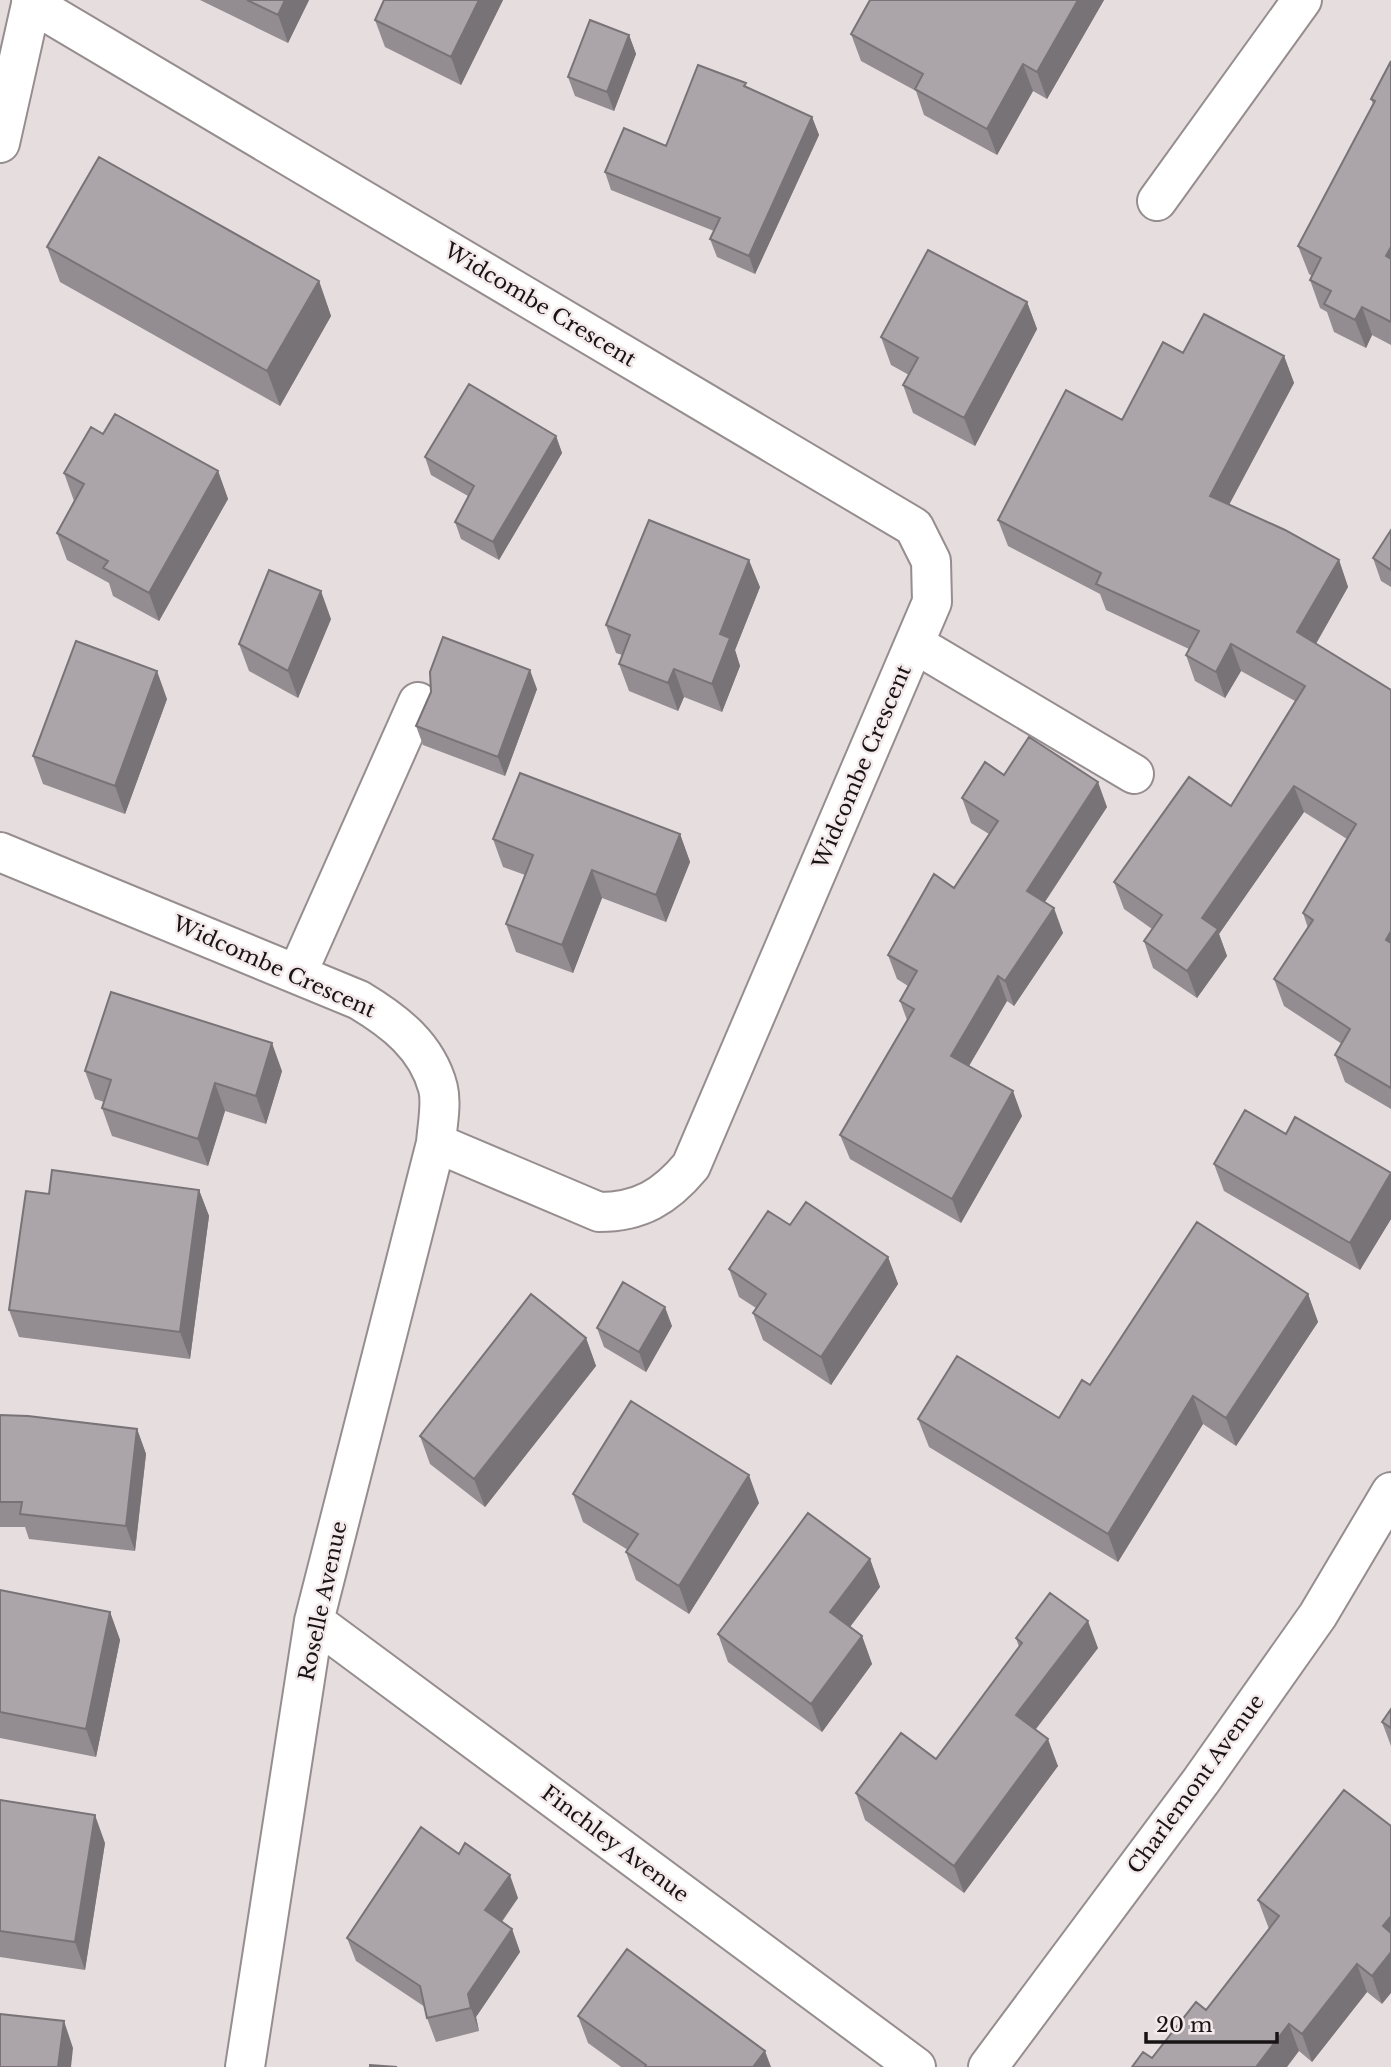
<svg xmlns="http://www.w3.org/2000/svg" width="1391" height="2067" font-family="'Libre Baskerville',serif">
  <rect width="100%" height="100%" fill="#e6dddf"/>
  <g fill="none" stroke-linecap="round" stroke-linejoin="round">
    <defs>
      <path id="minor" d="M 0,143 L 32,0
        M 1157,201 L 1302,0
        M 915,644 L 1134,774
        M 0,852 L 359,1000 C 394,1021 427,1046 438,1088 C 442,1104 437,1127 436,1143 L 599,1212 C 640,1212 665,1197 691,1166 L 932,602 L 931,561 L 914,527 L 31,3
        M 297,974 L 418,702
        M 314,1621 L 916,2067
        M 245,2067 L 314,1621 L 436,1143
        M 988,2067 L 1201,1781 L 1318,1615 L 1391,1492"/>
    </defs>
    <!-- minor casing -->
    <use href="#minor" stroke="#968d8f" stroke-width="42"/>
    <!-- minor -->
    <use href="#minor" stroke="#fff" stroke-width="38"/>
  </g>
  <!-- wall -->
  <path fill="#938d91" d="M 200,0 L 309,0 L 288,43 Z
    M 503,0 L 461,85 L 385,47 L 375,20 Z
    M 870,0 L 1104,0 L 1047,99 L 1033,91 L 997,155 L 924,115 L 916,91 L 861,61 L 851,34 Z
    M 629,35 L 636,54 L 614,111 L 575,96 L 568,77 Z
    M 1391,61 L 1391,345 L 1372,335 L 1366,348 L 1334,332 L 1327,312 L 1320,308 L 1310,280 L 1312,276 L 1309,274 L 1298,246 L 1373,104 L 1371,99 Z
    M 747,87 L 812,117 L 819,135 L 755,274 L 717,257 L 710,239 L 714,231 L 611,190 L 605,172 L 666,146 Z
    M 47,247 L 319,281 L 331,316 L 280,406 L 60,282 Z
    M 1027,302 L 1037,329 L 975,446 L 913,413 L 903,385 L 909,375 L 891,365 L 881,337 Z
    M 1183,353 L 1284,356 L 1294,383 L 1229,504 L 1339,560 L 1348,587 L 1316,644 L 1391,690 L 1391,1109 L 1345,1082 L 1335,1055 L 1342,1044 L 1284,1006 L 1274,979 L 1308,928 L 1303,913 L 1347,839 L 1304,812 L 1219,934 L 1227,956 L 1197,998 L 1153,968 L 1144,941 L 1152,929 L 1124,909 L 1114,882 L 1231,806 L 1295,701 L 1241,671 L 1225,698 L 1195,681 L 1186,655 L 1189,649 L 1106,610 L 1100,594 L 1008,546 L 998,520 L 1122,420 Z
    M 103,434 L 218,471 L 228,499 L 159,621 L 113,596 L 109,583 L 67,560 L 57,533 L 74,501 L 64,473 Z
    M 556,436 L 562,453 L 499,560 L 461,539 L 455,522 L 468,496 L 431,475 L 425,457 Z
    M 1391,530 L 1391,587 L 1381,581 L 1373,558 Z
    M 760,587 L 735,650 L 740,666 L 722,712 L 684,697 L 678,711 L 629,691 L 619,664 L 622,655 L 616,653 L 606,625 Z
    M 331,619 L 298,698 L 249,671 L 239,644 Z
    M 537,689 L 505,776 L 423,745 L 416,726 L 431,692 Z
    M 167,699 L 125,814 L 43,784 L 33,756 Z
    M 1004,775 L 1107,807 L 1045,902 L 1063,933 L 1014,1006 L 1007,1001 L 969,1066 L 1022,1116 L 961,1223 L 850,1159 L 840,1135 L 907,1020 L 900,1001 L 908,986 L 897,979 L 888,955 L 954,888 L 989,834 L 971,823 L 962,798 Z
    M 680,834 L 690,862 L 666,922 L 602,898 L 573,973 L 516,952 L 506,924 L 525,875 L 503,867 L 493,839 Z
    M 85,1071 L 282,1071 L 266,1124 L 225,1111 L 208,1166 L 112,1136 L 102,1108 L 104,1102 L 95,1099 Z
    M 1286,1134 L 1391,1173 L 1391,1219 L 1360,1270 L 1224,1191 L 1214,1164 Z
    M 199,1190 L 209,1216 L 190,1359 L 19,1337 L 9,1310 Z
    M 790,1225 L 888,1257 L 898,1284 L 831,1385 L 763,1340 L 753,1313 L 756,1308 L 739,1297 L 729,1269 Z
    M 1308,1294 L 1318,1322 L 1236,1446 L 1203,1424 L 1118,1562 L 929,1447 L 918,1419 L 1059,1418 L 1090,1385 Z
    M 672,1326 L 646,1372 L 604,1347 L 597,1328 Z
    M 586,1338 L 596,1366 L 485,1507 L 430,1464 L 420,1436 Z
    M 0,1415 L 137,1429 L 146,1454 L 135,1551 L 29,1539 L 25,1527 L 0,1527 Z
    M 573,1494 L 759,1503 L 689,1614 L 636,1580 L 626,1552 L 628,1550 L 583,1522 Z
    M 870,1559 L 880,1587 L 850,1627 L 862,1636 L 872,1664 L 822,1732 L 728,1662 L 718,1634 Z
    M 0,1590 L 110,1612 L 120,1640 L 96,1757 L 0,1738 Z
    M 1016,1638 L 1098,1648 L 1035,1729 L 1058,1766 L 964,1893 L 865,1820 L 856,1793 L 936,1759 L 1019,1647 Z
    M 1391,1709 L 1391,1746 L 1382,1722 Z
    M 1344,1790 L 1382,2004 L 1367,1992 L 1312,2062 L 1299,2051 L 1152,2058 L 1206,2010 L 1269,1929 L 1258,1900 Z
    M 0,1800 L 105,1843 L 85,1970 L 0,1957 Z
    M 518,1898 L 502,1922 L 512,1929 L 520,1952 L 476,2017 L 479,2031 L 436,2042 L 427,2018 L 425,2007 L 356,1961 L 347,1938 Z
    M 578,2016 L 771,2067 L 621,2067 L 588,2043 Z"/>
  <!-- shaded-wall -->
  <path fill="#787376" d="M 285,0 L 309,0 L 288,43 L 278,15 Z
    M 479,0 L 503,0 L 461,85 L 451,57 Z
    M 1078,0 L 1104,0 L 1047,99 L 1037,72 Z
    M 629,35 L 636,54 L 614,111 L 607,92 Z
    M 1023,64 L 1033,91 L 997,155 L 987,129 Z
    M 812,117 L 819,135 L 755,274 L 749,256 Z
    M 1391,247 L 1391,270 L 1386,256 Z
    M 319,281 L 331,316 L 280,406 L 267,371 Z
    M 1027,302 L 1037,329 L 975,446 L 964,418 Z
    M 1362,307 L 1372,335 L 1366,348 L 1355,320 Z
    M 1284,356 L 1294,383 L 1220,522 L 1210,496 Z
    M 556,436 L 562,453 L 499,560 L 493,542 Z
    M 218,471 L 228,499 L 159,621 L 149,593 Z
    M 749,560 L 760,587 L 735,650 L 740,666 L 722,712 L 712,684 L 720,634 Z
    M 1339,560 L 1348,587 L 1307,659 L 1297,632 Z
    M 321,591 L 331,619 L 298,698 L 288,671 Z
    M 1231,644 L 1241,671 L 1225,698 L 1216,672 Z
    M 674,669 L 684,697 L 678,711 L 668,683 Z
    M 530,670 L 537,689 L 505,776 L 498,757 Z
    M 157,671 L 167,699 L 125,814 L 115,786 Z
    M 1098,782 L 1107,807 L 1036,915 L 1027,891 Z
    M 1294,786 L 1304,812 L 1219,934 L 1227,956 L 1197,998 L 1187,971 L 1202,918 Z
    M 680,834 L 690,862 L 666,922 L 656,895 Z
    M 592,870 L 602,898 L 573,973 L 562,945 Z
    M 1054,908 L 1063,933 L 1014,1006 L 1005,981 Z
    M 1391,931 L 1391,955 L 1386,940 Z
    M 998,976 L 1007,1001 L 960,1081 L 951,1056 Z
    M 272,1043 L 282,1071 L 266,1124 L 256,1096 Z
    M 215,1083 L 225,1111 L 208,1166 L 198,1139 Z
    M 1013,1091 L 1022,1116 L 961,1223 L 952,1199 Z
    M 1391,1174 L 1391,1219 L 1360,1270 L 1350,1243 Z
    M 199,1190 L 209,1216 L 190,1359 L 180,1332 Z
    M 888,1257 L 898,1284 L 831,1385 L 821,1357 Z
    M 1308,1294 L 1318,1322 L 1236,1446 L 1226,1418 Z
    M 665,1307 L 672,1326 L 646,1372 L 639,1352 Z
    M 586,1338 L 596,1366 L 485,1507 L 474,1479 Z
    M 1193,1396 L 1203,1424 L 1118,1562 L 1108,1534 Z
    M 137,1429 L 146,1454 L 135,1551 L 126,1526 Z
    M 749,1475 L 759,1503 L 689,1614 L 679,1586 Z
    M 870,1559 L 880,1587 L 840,1640 L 830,1612 Z
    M 110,1612 L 120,1640 L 96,1757 L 86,1729 Z
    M 1088,1621 L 1098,1648 L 1026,1742 L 1016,1715 Z
    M 862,1636 L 872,1664 L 822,1732 L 811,1704 Z
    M 1048,1739 L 1058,1766 L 964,1893 L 954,1866 Z
    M 95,1815 L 105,1843 L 85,1970 L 75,1942 Z
    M 510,1875 L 518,1898 L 493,1933 L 485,1910 Z
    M 1391,1916 L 1391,1949 L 1383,1926 Z
    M 512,1929 L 520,1952 L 476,2017 L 479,2031 L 471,2008 L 468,1994 Z
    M 1391,1952 L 1391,1993 L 1382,2004 L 1372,1976 Z
    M 1357,1964 L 1367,1992 L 1312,2062 L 1302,2034 Z
    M 64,2021 L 73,2048 L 71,2067 L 58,2067 Z
    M 1289,2024 L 1299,2051 L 1287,2067 L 1256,2067 Z
    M 765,2051 L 771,2067 L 753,2067 Z"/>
  <!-- building -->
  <path fill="#aba4a9" stroke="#787376" stroke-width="2" d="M 247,0 L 285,0 L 278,15 Z
    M 384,0 L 479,0 L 451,57 L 375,20 Z
    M 870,0 L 1078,0 L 1037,72 L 1023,64 L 987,129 L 915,89 L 923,74 L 851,34 Z
    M 590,20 L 629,35 L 607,92 L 568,77 Z
    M 1391,61 L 1391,247 L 1386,256 L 1391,259 L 1391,322 L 1362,307 L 1355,320 L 1324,304 L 1331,291 L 1310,280 L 1321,258 L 1298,246 L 1375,101 L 1371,99 Z
    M 698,65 L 746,83 L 744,86 L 812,117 L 749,256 L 710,239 L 720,218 L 605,172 L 624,128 L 666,146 Z
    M 99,157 L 319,281 L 267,371 L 47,247 Z
    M 928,250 L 1027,302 L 964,418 L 903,385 L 918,358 L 881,337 Z
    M 1204,314 L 1284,356 L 1210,496 L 1285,530 L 1339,560 L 1297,632 L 1391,690 L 1391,931 L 1386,940 L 1391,943 L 1391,1088 L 1335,1055 L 1350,1029 L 1274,979 L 1313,920 L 1303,913 L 1356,824 L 1294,786 L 1202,918 L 1218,929 L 1187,971 L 1144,941 L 1162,915 L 1114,882 L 1189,777 L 1231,806 L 1305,686 L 1231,644 L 1216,672 L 1186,655 L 1199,631 L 1096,584 L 1101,573 L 998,520 L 1066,390 L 1122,420 L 1163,342 L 1183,353 Z
    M 469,384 L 556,436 L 493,542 L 455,522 L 474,486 L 425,457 Z
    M 115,414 L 218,471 L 149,593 L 103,568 L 108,561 L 57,533 L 84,484 L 64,473 L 91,427 L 103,434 Z
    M 649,520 L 749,560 L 720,634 L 730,638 L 712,684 L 674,669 L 668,683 L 619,664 L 630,635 L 606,625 Z
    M 1391,530 L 1391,570 L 1373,558 Z
    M 269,570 L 321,591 L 288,671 L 239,644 Z
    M 443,637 L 530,670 L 498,757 L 416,726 L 431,692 L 430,672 Z
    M 76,641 L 157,671 L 115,786 L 33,756 Z
    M 1029,737 L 1098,782 L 1027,891 L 1054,908 L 1005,981 L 998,976 L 951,1056 L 1013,1091 L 952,1199 L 840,1135 L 914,1009 L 900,1001 L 917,971 L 888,955 L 934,874 L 954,888 L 998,821 L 962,798 L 985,762 L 1004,775 Z
    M 520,773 L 680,834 L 656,895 L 592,870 L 562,945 L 506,924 L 533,855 L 493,839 Z
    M 111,992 L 272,1043 L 256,1096 L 215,1083 L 198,1139 L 102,1108 L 111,1080 L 85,1071 Z
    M 1245,1110 L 1286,1134 L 1295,1117 L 1391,1173 L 1350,1243 L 1214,1164 Z
    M 52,1170 L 199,1190 L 180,1332 L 9,1310 L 26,1191 L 49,1194 Z
    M 806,1202 L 888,1257 L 821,1357 L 753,1313 L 766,1294 L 729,1269 L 768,1211 L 790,1225 Z
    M 1197,1222 L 1308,1294 L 1226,1418 L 1193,1396 L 1108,1534 L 918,1419 L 957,1356 L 1059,1418 L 1082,1380 L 1090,1385 Z
    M 623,1282 L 665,1307 L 639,1352 L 597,1328 Z
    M 531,1294 L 586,1338 L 474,1479 L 420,1436 Z
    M 631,1401 L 749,1475 L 679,1586 L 626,1552 L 638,1534 L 573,1494 Z
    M 0,1415 L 28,1416 L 137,1429 L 126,1526 L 20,1514 L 22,1502 L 0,1502 Z
    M 808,1513 L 870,1559 L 830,1612 L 862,1636 L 811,1704 L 718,1634 Z
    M 0,1590 L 110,1612 L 86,1729 L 0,1712 Z
    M 1050,1593 L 1088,1621 L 1016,1715 L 1048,1739 L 954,1866 L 856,1793 L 901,1733 L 936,1759 L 1022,1643 L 1016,1638 Z
    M 1391,1709 L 1391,1728 L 1382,1722 Z
    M 1344,1790 L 1391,1826 L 1391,1916 L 1383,1926 L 1391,1933 L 1391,1952 L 1372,1976 L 1357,1964 L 1302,2034 L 1289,2024 L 1256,2067 L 1132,2067 L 1143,2052 L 1152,2058 L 1196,2002 L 1206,2010 L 1279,1916 L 1258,1900 Z
    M 0,1800 L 95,1815 L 75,1942 L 0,1931 Z
    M 421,1827 L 459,1854 L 465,1843 L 510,1875 L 485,1910 L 512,1929 L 468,1994 L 471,2008 L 427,2018 L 420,1986 L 347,1938 Z
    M 627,1949 L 765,2051 L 753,2067 L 645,2067 L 646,2065 L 578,2016 Z
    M 0,2014 L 64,2021 L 58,2067 L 0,2067 Z
    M 370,2065 L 397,2067 L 370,2067 Z"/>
  <g text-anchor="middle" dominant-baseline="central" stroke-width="5" stroke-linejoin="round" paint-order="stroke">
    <!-- street labels -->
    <g font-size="21" fill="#181415" stroke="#f4eaec">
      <text transform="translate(540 305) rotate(31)">Widcombe Crescent</text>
      <text transform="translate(862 767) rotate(-67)">Widcombe Crescent</text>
      <text transform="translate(274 967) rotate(24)">Widcombe Crescent</text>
      <text transform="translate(323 1601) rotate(-78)">Roselle Avenue</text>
      <text transform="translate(1196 1784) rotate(-54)">Charlemont Avenue</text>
      <text transform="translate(615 1844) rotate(37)">Finchley Avenue</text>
    </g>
  </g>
  <!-- scale -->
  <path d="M1146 2032v10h131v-10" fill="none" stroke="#181415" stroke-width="3.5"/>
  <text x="1156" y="2032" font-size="21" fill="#181415" stroke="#f4eaec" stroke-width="5" paint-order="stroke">20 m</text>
</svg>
